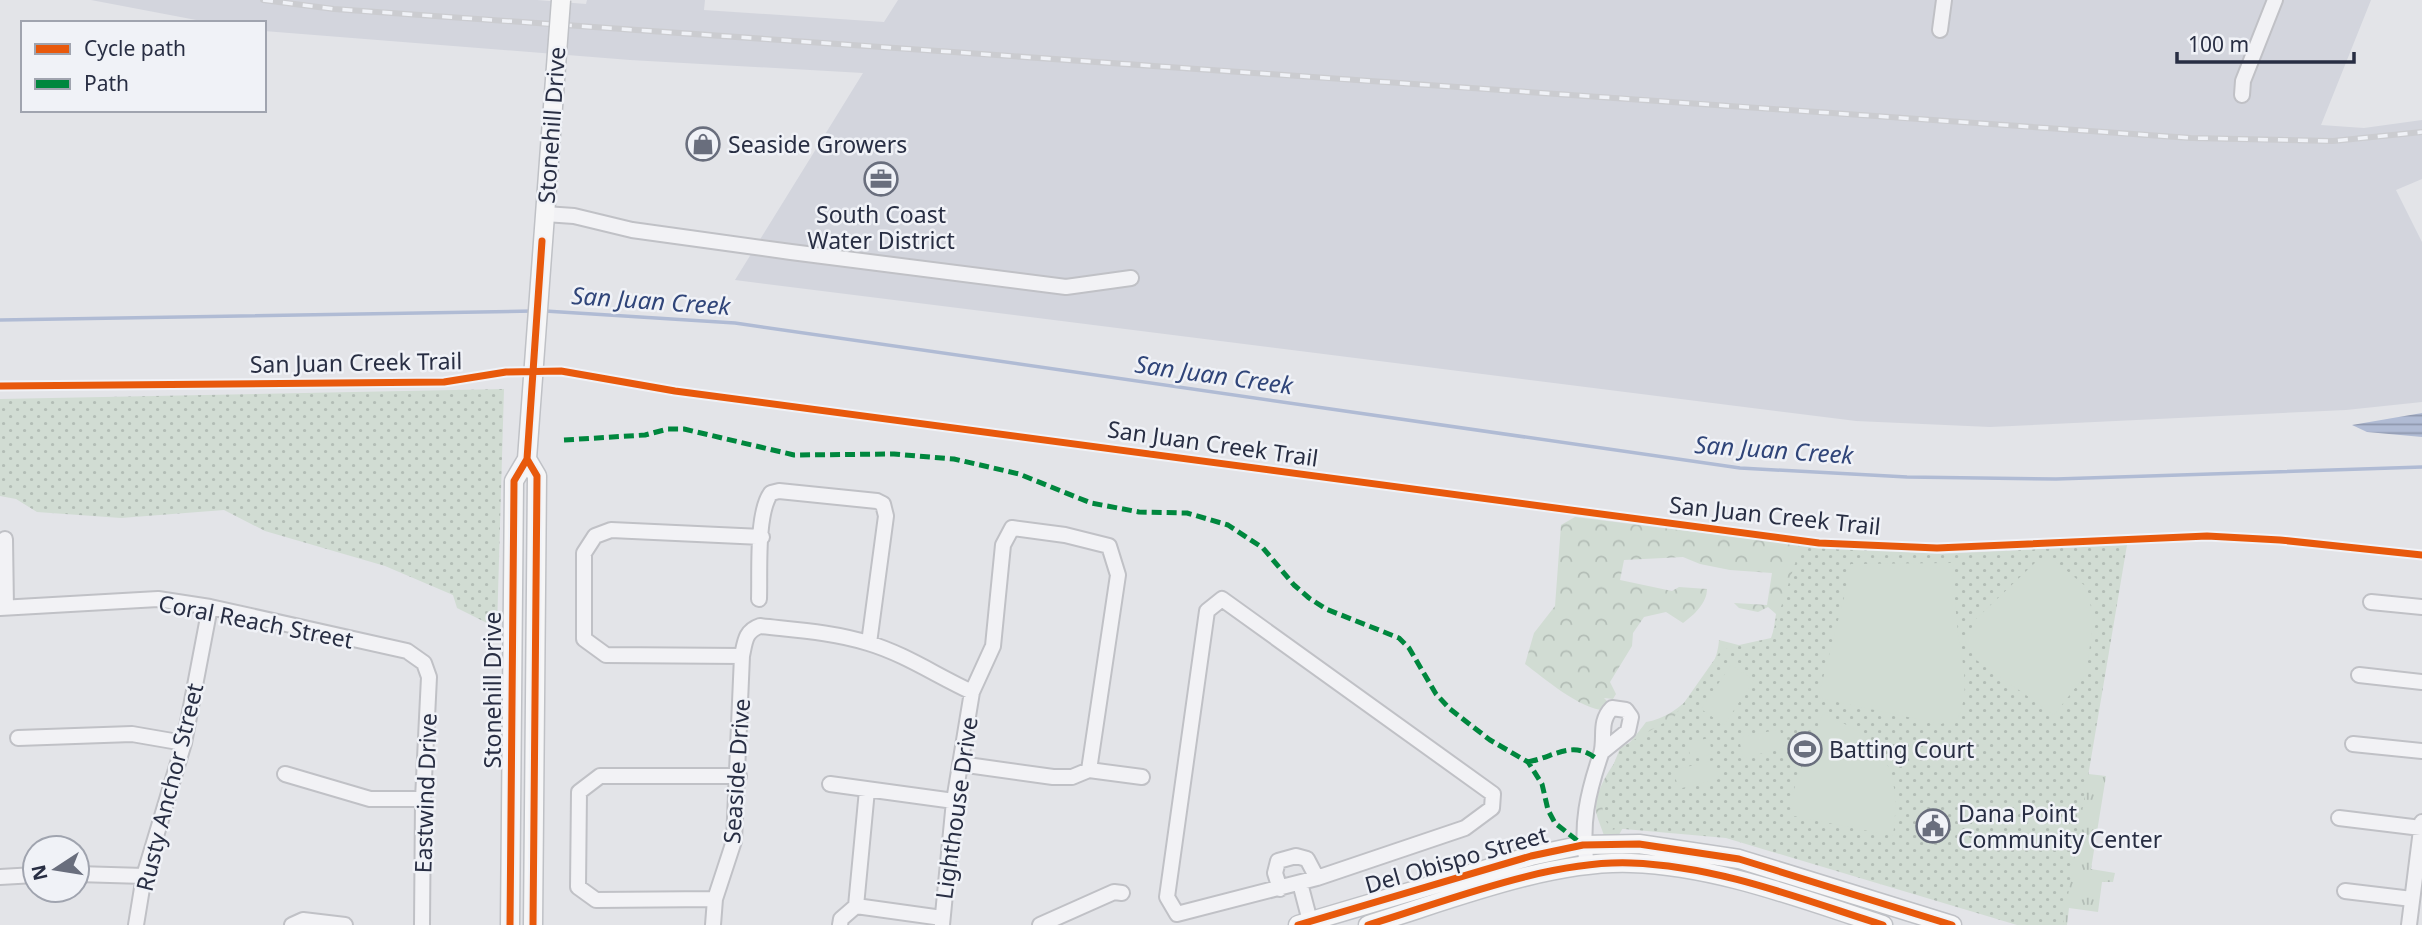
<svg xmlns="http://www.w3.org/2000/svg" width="2422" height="925" font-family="'Noto Sans',sans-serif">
  <defs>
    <pattern id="grass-tufts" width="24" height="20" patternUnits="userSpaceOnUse" patternTransform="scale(1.75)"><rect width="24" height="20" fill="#d1dcd3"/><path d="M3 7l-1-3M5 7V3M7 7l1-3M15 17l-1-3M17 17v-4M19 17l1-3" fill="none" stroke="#b3bdb6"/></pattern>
    <pattern id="forest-crowns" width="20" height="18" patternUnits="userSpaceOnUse" patternTransform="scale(1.75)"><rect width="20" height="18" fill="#d1dcd3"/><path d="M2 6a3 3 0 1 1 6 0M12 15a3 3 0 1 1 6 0" fill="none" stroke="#b3bdb6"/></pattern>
    <pattern id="park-dots" width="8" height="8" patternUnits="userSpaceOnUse" patternTransform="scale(1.75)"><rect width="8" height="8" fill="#d1dcd3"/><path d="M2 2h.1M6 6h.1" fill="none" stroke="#b3bdb6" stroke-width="1.8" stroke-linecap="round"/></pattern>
    <pattern id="water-rules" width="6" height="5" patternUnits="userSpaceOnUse" patternTransform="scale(1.75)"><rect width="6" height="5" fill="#b0bbd4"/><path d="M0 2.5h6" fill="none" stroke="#8f98ae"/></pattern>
  </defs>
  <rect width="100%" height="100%" fill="#e3e4e8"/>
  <!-- built -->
  <path fill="#d3d5dd" d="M 91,0 L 537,0 L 586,4 L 587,0 L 705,0 L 704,10 L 884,22 L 898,0 L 2371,0 L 2321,125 L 2364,128 L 2422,120 L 2422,179 L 2396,190 L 2422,242 L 2422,402 L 2346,410 L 1990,427 L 1856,421 L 735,280 L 863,73 L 630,60 L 264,31 L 264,23 L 212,23 Z"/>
  <!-- grass -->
  <path fill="url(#grass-tufts)" d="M 2080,773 L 2106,776 L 2091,869 L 2115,873 L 2113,882 L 2102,882 L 2098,912 L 2069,908 L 2067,925 L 2059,925 Z"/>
  <!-- forest -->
  <path fill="url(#forest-crowns)" d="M 1575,517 L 1801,545 L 1814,571 L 1778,674 L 1628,819 L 1616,840 L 1604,836 C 1602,828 1596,817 1596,809 C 1595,779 1630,744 1646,722 C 1680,717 1717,676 1719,640 L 1770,653 L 1776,614 L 1768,607 L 1758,612 L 1739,608 L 1734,603 L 1767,605 L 1772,573 L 1730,570 L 1700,564 L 1683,557 L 1624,560 L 1620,580 L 1672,591 L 1679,587 L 1707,589 C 1707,603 1694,615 1683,623 L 1666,612 L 1644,617 L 1633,633 L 1632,646 L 1610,682 L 1616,694 L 1613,699 L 1604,698 L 1610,704 L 1607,710 C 1583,712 1544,678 1525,664 L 1534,633 L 1555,606 L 1561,525 Z"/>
  <!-- park -->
  <path fill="url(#park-dots)" d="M 504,389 L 497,628 L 457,608 L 453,595 L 385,566 L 265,531 L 224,510 L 121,518 L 37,512 L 16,499 L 0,496 L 0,399 Z
    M 1801,545 L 1939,554 L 2127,545 L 2063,925 L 2017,925 L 1726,838 L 1613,828 C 1589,814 1613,768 1620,748 L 1674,717 L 1719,653 L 1730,647 L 1771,638 Z"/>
  <!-- pitch -->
  <path fill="#d1dcd3" d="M 2050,557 L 2084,585 L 2094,616 L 2086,674 L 2054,715 L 1975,659 L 1965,641 L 1976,619 L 2039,559 Z
    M 1953,563 C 1954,583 1955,604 1957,624 C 1960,657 1972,686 1958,718 L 1941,724 L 1818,698 L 1848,582 L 1847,568 L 1851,564 Z
    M 1731,665 L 1754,680 L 1724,725 L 1701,709 Z
    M 1823,714 C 1885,739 1902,769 1893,836 L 1794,816 L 1789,804 L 1802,766 L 1797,763 L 1808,733 L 1814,735 Z
    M 1780,729 L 1784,748 L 1743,758 L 1739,738 Z
    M 1709,738 L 1712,754 L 1691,759 L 1687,743 Z
    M 1715,760 L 1719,779 L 1678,789 L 1674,770 Z"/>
  <!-- water -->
  <path fill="url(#water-rules)" d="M 2422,413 L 2422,437 L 2367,432 L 2352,425 Z"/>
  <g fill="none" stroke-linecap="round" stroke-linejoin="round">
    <!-- stream -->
    <path stroke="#b0bbd4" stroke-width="3.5" d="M 545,311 L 735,323 L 1740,468 L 1907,477 L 2056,479 L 2422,467
      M 0,320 L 533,311"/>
    <defs>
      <path id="minor" d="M 1940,30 L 1944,0
        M 2242,95 L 2243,81 L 2275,0
        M 545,214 L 574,216 L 632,230 L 791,252 L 1066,287 L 1131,278
        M 5,539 L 6,608
        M 759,599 C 760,573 756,513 771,493 L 779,491 L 877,501 L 883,504 L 886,516 L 869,643
        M 1222,599 L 1493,794 L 1492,808 L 1465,828 L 1317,878 L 1177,914 L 1167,897 L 1207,611 Z
        M 2371,602 L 2422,607
        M 0,608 L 158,599 L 210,607 L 407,651 L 424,663 L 429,677 L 423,799 L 422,925
        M 742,656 L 606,655 L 584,639 L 584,553 L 595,536 L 611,530 L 762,537
        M 2359,675 L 2422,682
        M 18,738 L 132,734 L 184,743
        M 2353,744 L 2422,751
        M 960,764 L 1053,777 L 1072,777 L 1089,770 L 1142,777
        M 285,774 L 370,799 L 423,799
        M 830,784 L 954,801
        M 2339,818 L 2421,828
        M 1587,866 C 1580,825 1588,792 1601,754 C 1606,738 1598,722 1612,708 L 1626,710 L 1631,717 L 1628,731 L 1602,752
        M 77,874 L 144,876
        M 0,877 L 35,875
        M 1300,883 L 1311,925
        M 1280,889 L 1275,873 L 1278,861 L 1296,856 L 1307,859 L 1317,878
        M 2345,891 L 2412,899
        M 715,899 L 596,900 L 578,887 L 579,792 L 600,776 L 739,776
        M 856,906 L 942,918
        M 136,925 L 144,876 L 184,743 L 210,607
        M 292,925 L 303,920 L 345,925
        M 713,925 L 715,899 L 734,841 L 742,656 C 745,642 745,631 760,626 C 796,630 833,632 868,643 C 905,654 937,676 972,692
        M 840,925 L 841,919 L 856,906 L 867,790
        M 942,925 L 954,801 L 972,692 L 993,646 L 1003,545 L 1012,528 L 1065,535 L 1109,546 L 1118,575 L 1089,770
        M 1040,925 L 1114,892 L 1122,893
        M 2409,925 L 2422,822"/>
      <path id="major" d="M 527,459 L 537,476 L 533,925
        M 510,925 L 514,481 L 527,459 L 554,93
        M 1298,925 L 1531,856 L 1583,845 L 1639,844 L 1739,859 L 1952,925
        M 1368,925 C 1447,901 1549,860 1631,863 C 1718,866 1801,899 1883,925"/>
    </defs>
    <!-- minor casing -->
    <use href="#minor" stroke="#c0c1c6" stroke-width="18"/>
    <!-- major casing -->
    <use href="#major" stroke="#bfc1c6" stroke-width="21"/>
    <!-- minor -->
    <use href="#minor" stroke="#f2f2f5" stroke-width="14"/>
    <!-- major -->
    <use href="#major" stroke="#f6f6f7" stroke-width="18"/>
    <defs>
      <path id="rail" d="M 263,0 L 334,9 L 2191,138 L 2333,141 L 2422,132"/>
    </defs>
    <!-- rail casing -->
    <use href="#rail" stroke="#cbccd0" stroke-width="6"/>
    <!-- rail -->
    <use href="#rail" stroke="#f0f2f7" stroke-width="3.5" stroke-dasharray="10" stroke-linecap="butt"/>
    <defs>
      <path id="major-bridge" d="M 554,93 L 561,0"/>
    </defs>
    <!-- major-bridge casing -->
    <use href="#major-bridge" stroke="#bfc1c6" stroke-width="21" stroke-linecap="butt"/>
    <!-- major-bridge -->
    <use href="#major-bridge" stroke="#f6f6f7" stroke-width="18"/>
    <!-- quiet -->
    <path stroke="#00873e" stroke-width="5" stroke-dasharray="10 5" stroke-linecap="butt" d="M 564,440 L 645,435 L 668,429 L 684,429 L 794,455 L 894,454 L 954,459 L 1019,474 L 1091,503 L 1139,512 L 1187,513 L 1228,525 L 1263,548 L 1294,585 L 1309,598 L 1326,609 L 1399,638 L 1409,648 L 1436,694 L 1450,709 L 1490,740 L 1528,762 L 1542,784 L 1548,810 L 1555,823 L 1583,845
      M 1528,762 C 1557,756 1573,739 1598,760"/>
    <defs>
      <path id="cycleway" d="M 0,386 L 444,382 L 506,372 L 561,371 L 675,391 L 1819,543 L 1937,548 L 2207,536 L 2280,540 L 2422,555
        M 527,459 L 537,476 L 533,925
        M 510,925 L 514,481 L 527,459 L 542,241
        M 1298,925 L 1531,856 L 1583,845 L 1639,844 L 1739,859 L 1952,925
        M 1368,925 C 1447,901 1549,860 1631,863 C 1718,866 1801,899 1883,925"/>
    </defs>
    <!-- cycleway casing -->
    <use href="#cycleway" stroke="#f0f2f7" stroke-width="11"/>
    <!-- cycleway -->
    <use href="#cycleway" stroke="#e8590c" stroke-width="7"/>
  </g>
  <!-- icons -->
  <defs>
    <symbol id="shop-ring" viewBox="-11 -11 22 22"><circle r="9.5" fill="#f0f2f7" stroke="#696e7d" stroke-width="1.5"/><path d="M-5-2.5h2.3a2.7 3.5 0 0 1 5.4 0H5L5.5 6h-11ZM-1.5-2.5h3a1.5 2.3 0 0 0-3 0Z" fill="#696e7d"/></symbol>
    <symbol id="office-ring" viewBox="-11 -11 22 22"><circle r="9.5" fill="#f0f2f7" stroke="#696e7d" stroke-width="1.5"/><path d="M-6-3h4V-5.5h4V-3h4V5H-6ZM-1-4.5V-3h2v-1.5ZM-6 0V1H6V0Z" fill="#696e7d"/></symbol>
    <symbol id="stadium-ring" viewBox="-11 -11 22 22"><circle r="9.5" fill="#f0f2f7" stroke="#696e7d" stroke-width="1.5"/><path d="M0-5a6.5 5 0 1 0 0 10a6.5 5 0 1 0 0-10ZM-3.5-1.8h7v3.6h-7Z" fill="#696e7d"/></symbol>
    <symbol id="civic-ring" viewBox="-11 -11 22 22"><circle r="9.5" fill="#f0f2f7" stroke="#696e7d" stroke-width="1.5"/><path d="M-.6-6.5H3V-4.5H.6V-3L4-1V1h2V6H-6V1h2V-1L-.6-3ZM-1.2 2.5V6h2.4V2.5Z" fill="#696e7d"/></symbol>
  </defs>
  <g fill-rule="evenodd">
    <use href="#shop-ring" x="684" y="125" width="38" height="38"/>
    <use href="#office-ring" x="862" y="160" width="38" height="38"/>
    <use href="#stadium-ring" x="1786" y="730" width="38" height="38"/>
    <use href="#civic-ring" x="1914" y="807" width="38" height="38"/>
  </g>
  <g text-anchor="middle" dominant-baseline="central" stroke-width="5" stroke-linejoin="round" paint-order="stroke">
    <!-- street labels -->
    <g font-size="23" fill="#282e43" stroke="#f0f2f7">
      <text transform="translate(551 125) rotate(-86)">Stonehill Drive</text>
      <text transform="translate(356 362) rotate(-1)">San Juan Creek Trail</text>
      <text transform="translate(1213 443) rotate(8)">San Juan Creek Trail</text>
      <text transform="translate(1775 515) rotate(6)">San Juan Creek Trail</text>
      <text transform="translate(256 621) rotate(11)">Coral Reach Street</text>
      <text transform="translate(492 690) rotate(-90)">Stonehill Drive</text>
      <text transform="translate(736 771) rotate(-86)">Seaside Drive</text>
      <text transform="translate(169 787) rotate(-76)">Rusty Anchor Street</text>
      <text transform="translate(425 793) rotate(-88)">Eastwind Drive</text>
      <text transform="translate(956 808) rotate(-82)">Lighthouse Drive</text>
      <text transform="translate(1456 859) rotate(-16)">Del Obispo Street</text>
    </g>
    <!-- poi labels -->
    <g font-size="23" fill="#282e43" stroke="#f0f2f7" text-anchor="start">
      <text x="728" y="144">Seaside Growers</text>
      <text x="881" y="214" text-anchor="middle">South Coast<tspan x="881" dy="26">Water District</tspan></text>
      <text x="1829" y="749">Batting Court</text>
      <text x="1958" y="813">Dana Point<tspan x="1958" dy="26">Community Center</tspan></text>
    </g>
    <!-- water labels -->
    <g font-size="24" font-style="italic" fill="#304579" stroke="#f0f2f7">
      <text transform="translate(651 300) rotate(4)">San Juan Creek</text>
      <text transform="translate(1214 374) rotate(8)">San Juan Creek</text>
      <text transform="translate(1774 449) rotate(4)">San Juan Creek</text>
    </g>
  </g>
  <!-- legend -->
  <rect x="21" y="21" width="245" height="91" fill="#f0f2f7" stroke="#a0a4af" stroke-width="2"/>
  <rect x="35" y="44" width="35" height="10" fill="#e8590c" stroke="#a0a4af" stroke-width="2"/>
  <text x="84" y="56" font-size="21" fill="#282e43">Cycle path</text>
  <rect x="35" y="79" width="35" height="10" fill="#00873e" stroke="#a0a4af" stroke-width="2"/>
  <text x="84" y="91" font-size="21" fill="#282e43">Path</text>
  <!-- north arrow -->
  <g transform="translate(56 869) rotate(258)"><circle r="33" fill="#f0f2f7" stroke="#a0a4af" stroke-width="2"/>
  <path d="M0-5L12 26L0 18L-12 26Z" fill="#696e7d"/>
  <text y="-10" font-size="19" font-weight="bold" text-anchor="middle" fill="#282e43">N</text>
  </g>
  <!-- scale -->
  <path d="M2177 52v10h177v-10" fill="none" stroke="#282e43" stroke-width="3.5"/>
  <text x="2188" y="52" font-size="21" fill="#282e43" stroke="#f0f2f7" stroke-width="5" paint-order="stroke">100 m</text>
</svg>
